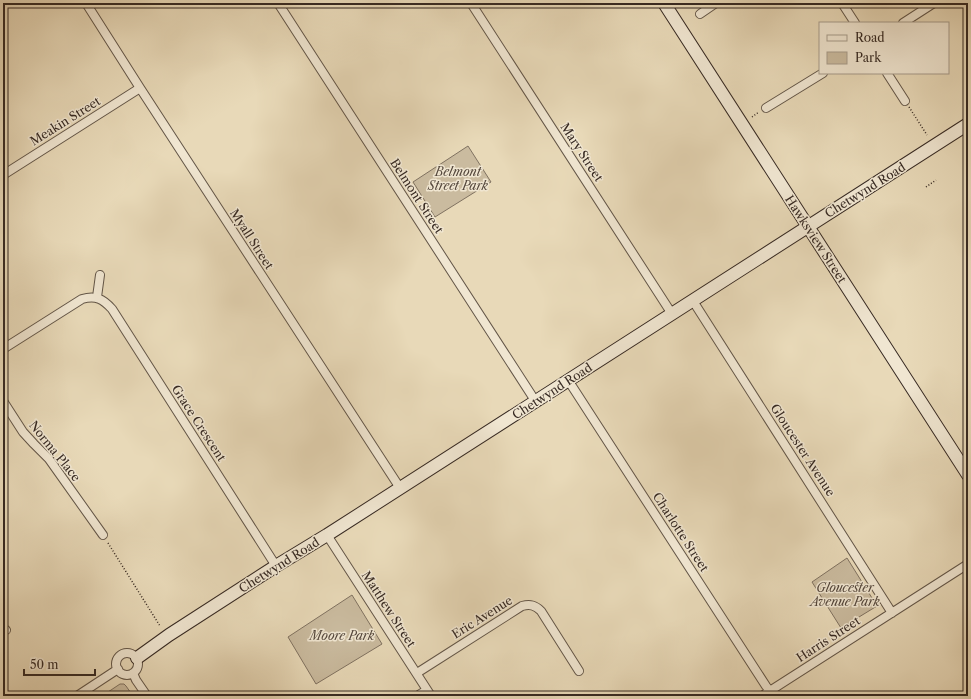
<svg xmlns="http://www.w3.org/2000/svg" width="971" height="699" font-family="'Libre Caslon Text',serif">
  <rect width="100%" height="100%" fill="#e8d9b8"/>
  <filter id="stains"><feTurbulence type="fractalNoise" baseFrequency=".005" numOctaves="4"/><feColorMatrix values="0 0 0 0 .2 0 0 0 0 .09 0 0 0 0 .02 0 0 0 .5 -.17"/></filter>
  <radialGradient id="worn" r=".72"><stop offset=".6" stop-color="#630" stop-opacity="0"/><stop offset="1" stop-color="#630" stop-opacity=".3"/></radialGradient>
  <!-- green -->
  <path fill="#cabb9f" stroke="#807261" d="M 468,146 L 491,182 L 435,217 L 413,182 Z
    M 847,558 L 877,606 L 841,628 L 812,582 Z
    M 352,595 L 382,644 L 316,684 L 288,637 Z
    M 120,684 L 124,684 L 126,686 L 133,696 L 102,696 Z"/>
  <g fill="none" stroke-linecap="round" stroke-linejoin="round">
    <defs>
      <path id="street" d="M 86,3 L 140,88 L 400,488
        M 278,3 L 536,402
        M 471,3 L 672,314
        M 842,3 L 855,23
        M 700,14 L 716,3
        M 903,23 L 934,3
        M 887,73 L 905,101
        M 766,108 L 823,73
        M 3,175 L 140,88
        M 97,297 L 100,275
        M 693,301 L 892,613
        M 3,349 L 82,299 C 96,295 103,299 112,309 L 276,566
        M 568,380 L 766,686 L 774,696
        M 3,401 L 23,432 L 34,444 L 49,459 L 103,535
        M 327,535 L 431,696
        M 3,631 L 6,630
        M116 664a11 11 0 1 1 22 0a11 11 0 1 1-22 0Z
        M 133,673 L 136,680 L 147,696
        M 417,673 L 522,606 C 530,604 535,605 541,611 L 579,671
        M 77,696 L 118,669
        M 417,696 L 427,690
        M 762,696 L 968,564"/>
      <path id="secondary" d="M 664,3 L 968,475
        M 137,658 L 169,635 L 276,566 L 327,535 L 968,124"/>
    </defs>
    <!-- street casing -->
    <use href="#street" stroke="#635648" stroke-width="10"/>
    <!-- secondary casing -->
    <use href="#secondary" stroke="#372a23" stroke-width="14"/>
    <!-- path -->
    <path stroke="#372a23" stroke-width="1.5" stroke-dasharray="1 2" stroke-linecap="butt" d="M 909,107 L 927,135
      M 752,117 L 759,112
      M 926,187 L 936,180
      M 108,543 L 160,626"/>
    <!-- street -->
    <use href="#street" stroke="#f0e6d1" stroke-width="8"/>
    <!-- secondary -->
    <use href="#secondary" stroke="#f0e6d1" stroke-width="12"/>
  </g>
  <g text-anchor="middle" dominant-baseline="central" stroke-width="3" stroke-linejoin="round" paint-order="stroke">
    <!-- street labels -->
    <g font-size="12" fill="#372a23" stroke="#f0e6d1">
      <text transform="translate(65 121) rotate(-32)">Meakin Street</text>
      <text transform="translate(582 152) rotate(57)">Mary Street</text>
      <text transform="translate(865 190) rotate(-32)">Chetwynd Road</text>
      <text transform="translate(417 196) rotate(57)">Belmont Street</text>
      <text transform="translate(252 239) rotate(57)">Myall Street</text>
      <text transform="translate(816 239) rotate(57)">Hawksview Street</text>
      <text transform="translate(552 391) rotate(-33)">Chetwynd Road</text>
      <text transform="translate(199 423) rotate(57)">Grace Crescent</text>
      <text transform="translate(803 450) rotate(57)">Gloucester Avenue</text>
      <text transform="translate(55 451) rotate(51)">Norma Place</text>
      <text transform="translate(681 532) rotate(57)">Charlotte Street</text>
      <text transform="translate(279 565) rotate(-32)">Chetwynd Road</text>
      <text transform="translate(389 609) rotate(57)">Matthew Street</text>
      <text transform="translate(482 617) rotate(-32)">Eric Avenue</text>
      <text transform="translate(828 639) rotate(-33)">Harris Street</text>
    </g>
    <!-- park labels -->
    <g font-size="12" font-style="italic" fill="#54473c" stroke="#f0e6d1">
      <text x="458" y="171">Belmont<tspan x="458" dy="14">Street Park</tspan></text>
      <text x="845" y="587">Gloucester<tspan x="845" dy="14">Avenue Park</tspan></text>
      <text x="342" y="635">Moore Park</text>
    </g>
  </g>
  <!-- margin -->
  <rect width="971" height="699" fill="none" stroke="#e8d9b8" stroke-width="16"/>
  <rect x="4" y="4" width="963" height="691" fill="none" stroke="#372a23" stroke-width="2"/>
  <rect x="8" y="8" width="955" height="683" fill="none" stroke="#372a23"/>
  <!-- legend -->
  <rect x="819" y="22" width="130" height="52" fill="#f0e6d1" stroke="#a69b8b"/>
  <rect x="827" y="35" width="20" height="6" fill="#f0e6d1" stroke="#a69b8b"/>
  <text x="855" y="42" font-size="12" fill="#372a23">Road</text>
  <rect x="827" y="52" width="20" height="12" fill="#cabb9f" stroke="#a69b8b"/>
  <text x="855" y="62" font-size="12" fill="#372a23">Park</text>
  <!-- scale -->
  <path d="M24 669v6h71v-6" fill="none" stroke="#372a23" stroke-width="2"/>
  <text x="30" y="669" font-size="12" fill="#372a23" stroke="#f0e6d1" stroke-width="3" paint-order="stroke">50 m</text>
  <rect width="100%" height="100%" filter="url(#stains)"/>
  <rect width="100%" height="100%" fill="url(#worn)"/>
</svg>
